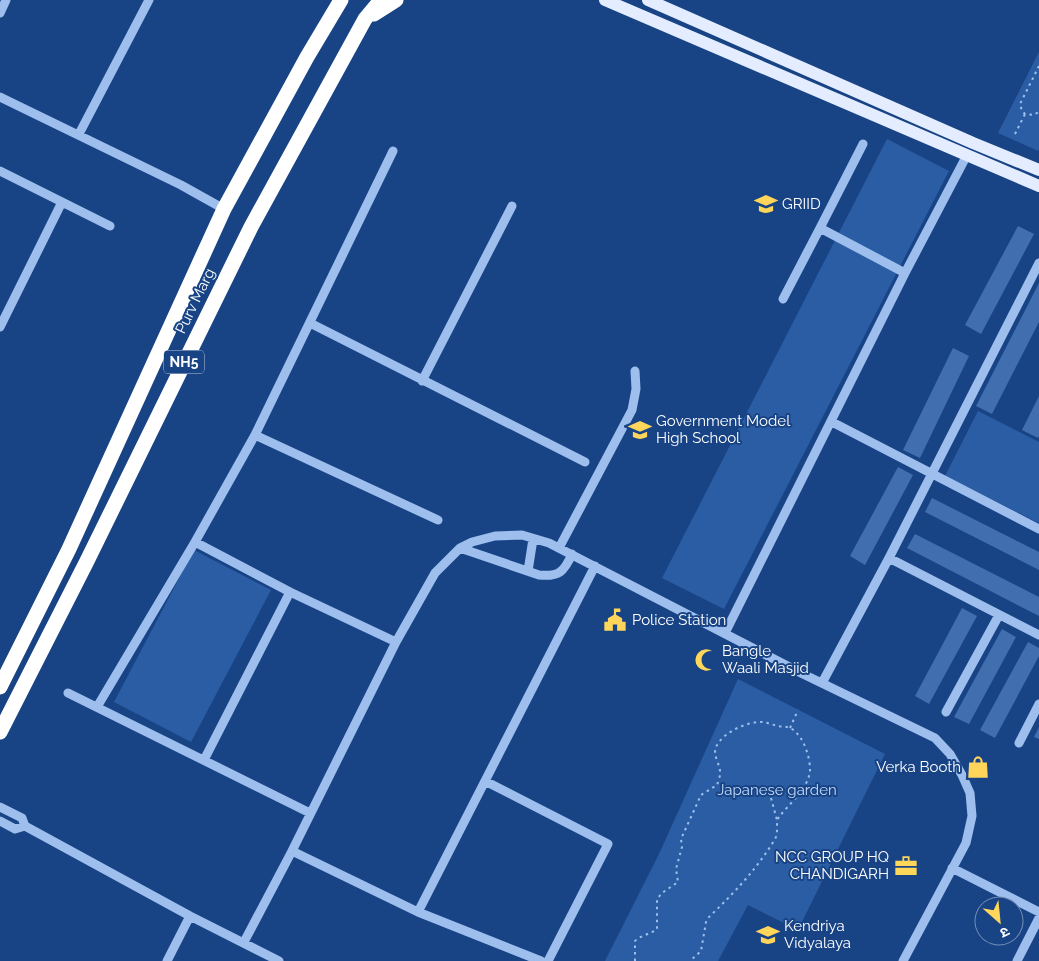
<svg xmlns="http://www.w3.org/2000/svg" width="1039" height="961" font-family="Raleway,'Noto Sans Devanagari',sans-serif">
  <rect width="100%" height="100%" fill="#184486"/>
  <!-- green -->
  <path fill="#2b5da4" d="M 1039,52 L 1039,149 L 1038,151 L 998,133 Z
    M 887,139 L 949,171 L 724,609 L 662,578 Z
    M 978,411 L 1039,442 L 1039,523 L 945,476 Z
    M 194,550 L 271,590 L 191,742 L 114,702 Z
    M 738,679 L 885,754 L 798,930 L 748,905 L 718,961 L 605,961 L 659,854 Z"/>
  <!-- building -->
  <path fill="#406eaf" d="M 1018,226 L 1034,234 L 981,334 L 965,325 Z
    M 1039,283 L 1039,322 L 992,414 L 976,406 Z
    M 953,348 L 969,356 L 920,458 L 903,450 Z
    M 1039,396 L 1039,436 L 1038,438 L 1022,430 Z
    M 898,467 L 913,475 L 865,565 L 850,556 Z
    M 932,498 L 1039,552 L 1039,570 L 925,512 Z
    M 915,534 L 1039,597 L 1039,616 L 907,548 Z
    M 962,608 L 977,616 L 929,704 L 915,696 Z
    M 1002,629 L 1016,637 L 969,724 L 954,717 Z
    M 1028,642 L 1039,648 L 1039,656 L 995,738 L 980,730 Z
    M 1039,727 L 1039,739 L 1034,737 Z"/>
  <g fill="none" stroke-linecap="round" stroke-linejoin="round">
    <!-- path -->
    <path stroke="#9ebfed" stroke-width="2" stroke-dasharray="2.5 4" stroke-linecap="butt" d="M 1039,66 L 1020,104 L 1022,111 L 1025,114 L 1033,115 L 1039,112
      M 1015,134 L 1025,114
      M 790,728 L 798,710
      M 771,798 L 777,820
      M 635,961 L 635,941 C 641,935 651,934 657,929 L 657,899 L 662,893 L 678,882 L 676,869 L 682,847 L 681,839 L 701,795 L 717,785 C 718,782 720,777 720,774 C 721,764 711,755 717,745 C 724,732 748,721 763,722 C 768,723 773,725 778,726 C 783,727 788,726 792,729 C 804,737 810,757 810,770 C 809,788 789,804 779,817 C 775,823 779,832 775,839 C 757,869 734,893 709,917 L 706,922 L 701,951 L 690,961"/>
    <!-- minor -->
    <path stroke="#9ebfed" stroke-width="9" d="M 0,13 L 6,0
      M 0,97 L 181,185 L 224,209
      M 79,134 L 149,0
      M 863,144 L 820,228 L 905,273
      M 0,171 L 110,226
      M 783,299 L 820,228
      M 310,323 L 585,462
      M 0,327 L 62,202
      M 422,381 L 512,206
      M 832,422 L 1039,529
      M 255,435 L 438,520
      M 195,542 L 290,592 L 396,642
      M 460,548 L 539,575 C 559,577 564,572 572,554
      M 559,548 L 632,410 L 636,389 L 635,371
      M 889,558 L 1039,635
      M 528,571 L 533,539
      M 725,633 L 905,273 L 967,155
      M 822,683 L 889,558 L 1039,263
      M 68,693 L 310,813
      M 97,707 L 195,542 L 255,435 L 393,151
      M 946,712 L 999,615
      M 1019,743 L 1039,704
      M 204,760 L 290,592
      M 485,781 L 608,844 L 548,961
      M 0,807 L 22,818 L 25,826 L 190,916 L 279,961
      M 0,821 L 15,829 L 25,826
      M 292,851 L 418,912 L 541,961
      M 952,868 L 1039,912
      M 418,912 L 595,566
      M 244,942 L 292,851 L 396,642 L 435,573 L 460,548 L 472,542 L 495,536 L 522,535 L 549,543 L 803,674 L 935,738 L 950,754 L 962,775 L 970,793 L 972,816 L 966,843 L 903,961
      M 167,961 L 190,916
      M 1017,961 L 1039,918"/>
    <!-- major -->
    <path stroke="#e4edff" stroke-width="12" d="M 605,0 L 1039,186
      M 648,0 L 973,143 L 1039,170"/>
    <!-- highway -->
    <path stroke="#fff" stroke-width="15" d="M 374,14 L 396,0
      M 0,687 L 69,549 L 224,209 L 307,57 L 341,0
      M 0,732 L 87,561 L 251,227 L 365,19 L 381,0"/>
  </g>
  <!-- icons -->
  <defs>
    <symbol id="university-bare" viewBox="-9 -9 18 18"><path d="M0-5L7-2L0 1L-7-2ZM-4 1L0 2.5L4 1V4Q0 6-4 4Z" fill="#ffd65a" stroke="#184486" stroke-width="2.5" paint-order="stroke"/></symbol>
    <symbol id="school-bare" viewBox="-9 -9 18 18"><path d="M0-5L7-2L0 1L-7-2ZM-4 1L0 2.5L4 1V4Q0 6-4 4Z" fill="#ffd65a" stroke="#184486" stroke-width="2.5" paint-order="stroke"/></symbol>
    <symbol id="civic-bare" viewBox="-9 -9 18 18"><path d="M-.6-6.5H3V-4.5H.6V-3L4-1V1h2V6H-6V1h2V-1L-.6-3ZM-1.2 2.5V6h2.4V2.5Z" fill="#ffd65a" stroke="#184486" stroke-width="2.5" paint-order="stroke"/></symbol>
    <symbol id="mosque-bare" viewBox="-9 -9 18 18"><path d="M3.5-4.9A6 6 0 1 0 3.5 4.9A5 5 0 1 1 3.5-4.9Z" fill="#ffd65a" stroke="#184486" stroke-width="2.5" paint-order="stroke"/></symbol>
    <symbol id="shop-bare" viewBox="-9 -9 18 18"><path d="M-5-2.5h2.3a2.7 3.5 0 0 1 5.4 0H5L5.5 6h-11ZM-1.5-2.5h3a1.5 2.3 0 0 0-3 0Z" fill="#ffd65a" stroke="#184486" stroke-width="2.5" paint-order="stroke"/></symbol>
    <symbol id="office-bare" viewBox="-9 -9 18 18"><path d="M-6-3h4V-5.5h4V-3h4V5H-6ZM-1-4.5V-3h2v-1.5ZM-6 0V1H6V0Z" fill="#ffd65a" stroke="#184486" stroke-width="2.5" paint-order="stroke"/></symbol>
  </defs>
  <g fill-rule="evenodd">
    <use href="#university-bare" x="750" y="188" width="32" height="32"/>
    <use href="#school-bare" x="624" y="414" width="32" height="32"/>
    <use href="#civic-bare" x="599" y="604" width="32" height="32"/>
    <use href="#mosque-bare" x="690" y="644" width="32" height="32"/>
    <use href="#shop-bare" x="962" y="751" width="32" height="32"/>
    <use href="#office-bare" x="890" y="850" width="32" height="32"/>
    <use href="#school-bare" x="752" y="919" width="32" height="32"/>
  </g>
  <g text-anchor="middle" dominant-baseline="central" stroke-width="4" stroke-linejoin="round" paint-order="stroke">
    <!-- shield labels -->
    <rect fill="#184486" stroke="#bac7db" stroke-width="1" x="164" y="350.5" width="40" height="23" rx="4"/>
    <g font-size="14" font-weight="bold" fill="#fff">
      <text x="184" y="362">NH5</text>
    </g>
    <!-- poi labels -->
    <g font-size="15" fill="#fff" stroke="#184486" text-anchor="start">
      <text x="782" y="204">GRIID</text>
      <text x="656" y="421">Government Model<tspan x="656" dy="17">High School</tspan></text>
      <text x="632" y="620">Police Station</text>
      <text x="722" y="651">Bangle<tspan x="722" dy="17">Waali Masjid</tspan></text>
      <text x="961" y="767" text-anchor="end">Verka Booth</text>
      <text x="889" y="857" text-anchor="end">NCC GROUP HQ<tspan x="889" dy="17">CHANDIGARH</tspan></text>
      <text x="784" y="926">Kendriya<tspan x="784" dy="17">Vidyalaya</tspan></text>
    </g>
    <!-- street labels -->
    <g font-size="15" fill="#fff" stroke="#184486">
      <text transform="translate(195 301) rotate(-64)">Purv Marg</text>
    </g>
    <!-- park labels -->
    <g font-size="15" fill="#c3daf9" stroke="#184486">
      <text x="777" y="790">Japanese garden</text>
    </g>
  </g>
  <!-- north arrow -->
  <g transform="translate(999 921) rotate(153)"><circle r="24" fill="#184486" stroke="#748fb6"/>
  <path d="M0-4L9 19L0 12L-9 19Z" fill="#ffd65a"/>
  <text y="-8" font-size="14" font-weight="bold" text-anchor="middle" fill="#ffffff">उ</text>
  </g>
</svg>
